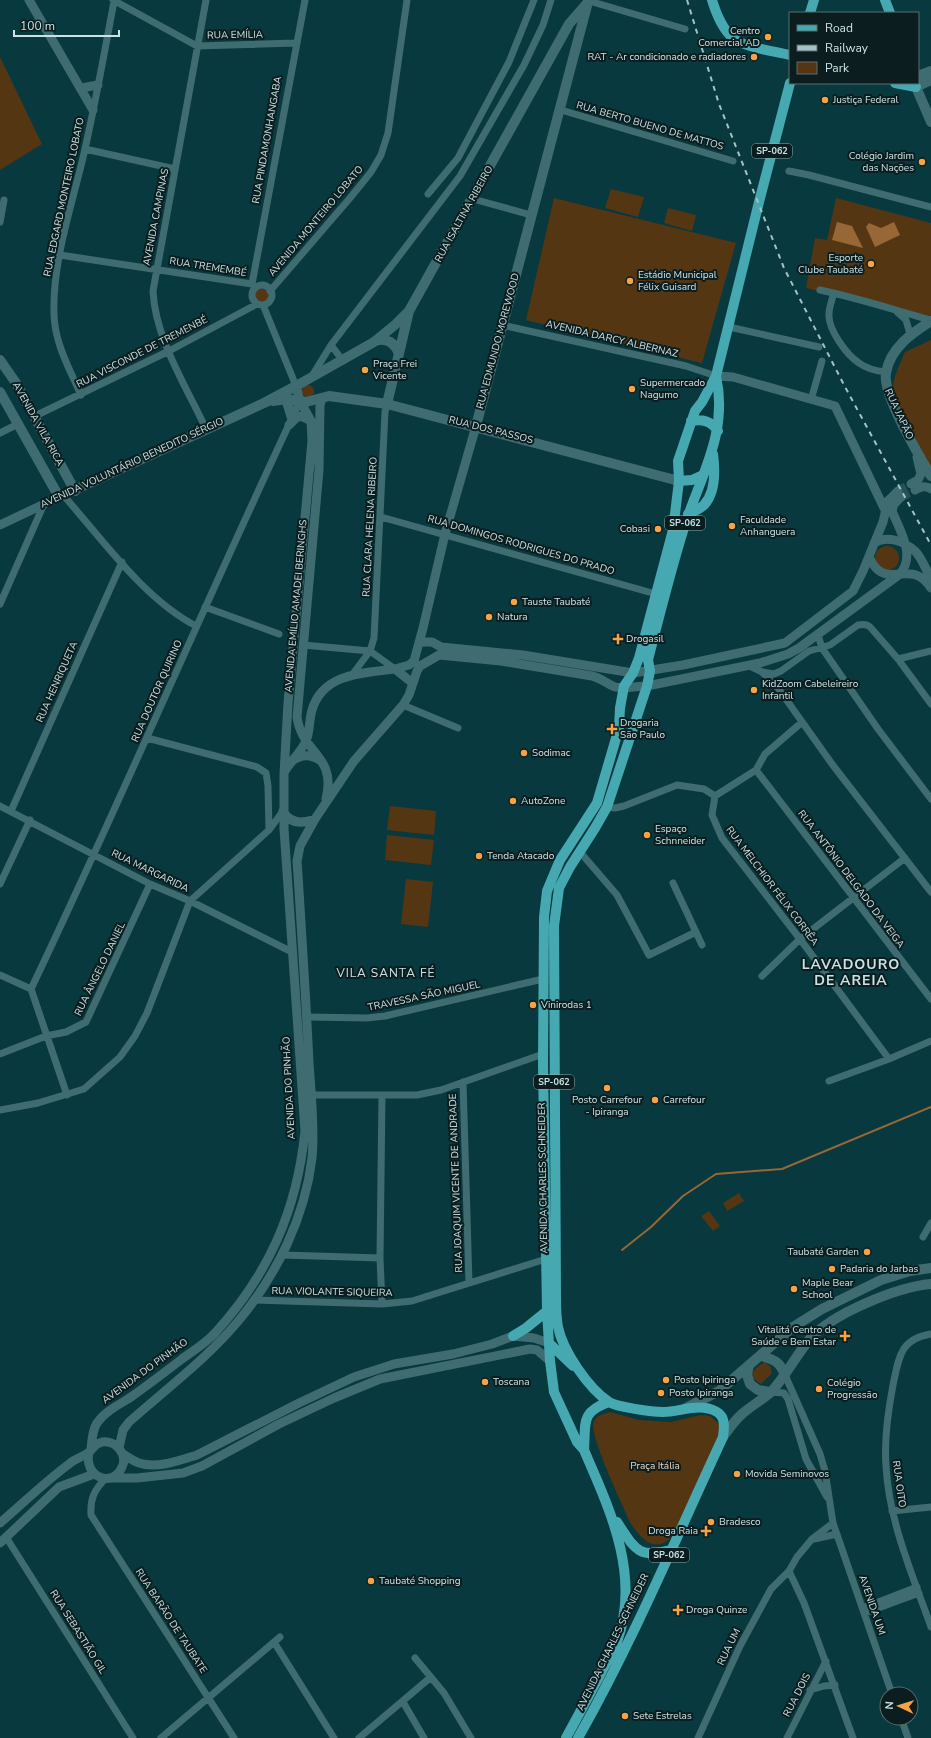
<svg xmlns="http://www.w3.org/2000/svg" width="931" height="1738" font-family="'Nunito Sans',sans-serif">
  <rect width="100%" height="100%" fill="#08393e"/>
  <!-- green -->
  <path fill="#553613" d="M 0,57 L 42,144 L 0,170 Z
    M 611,189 L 644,197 L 638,217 L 605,208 Z
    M 554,198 L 736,243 L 702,363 L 526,320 Z
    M 836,198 L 931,223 L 931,316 L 806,288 L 815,238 L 827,240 Z
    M 668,208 L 696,215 L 692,231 L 664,223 Z
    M255 295a7 7 0 1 1 14 0a7 7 0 1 1-14 0Z
    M 931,340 L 931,466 C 922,450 895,411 893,394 C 892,379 899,366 905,352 Z
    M302 391a6 6 0 1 1 12 0a6 6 0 1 1-12 0Z
    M875 558a12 12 0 1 1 24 0a12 12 0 1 1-24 0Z
    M 390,806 L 436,811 L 434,835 L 387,830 Z
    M 387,835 L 434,840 L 431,865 L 385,860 Z
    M 406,879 L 433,882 L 428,927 L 401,924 Z
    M 739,1193 L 744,1201 L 727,1211 L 723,1203 Z
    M 709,1211 L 720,1226 L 713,1231 L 701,1216 Z
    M 765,1362 L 770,1366 L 772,1373 L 761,1384 L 754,1379 L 752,1375 C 754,1369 759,1365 765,1362 Z
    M 610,1412 L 639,1420 L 671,1422 L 701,1415 L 710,1416 L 719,1424 L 720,1438 C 709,1461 697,1484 686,1508 C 682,1517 677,1533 668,1540 C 652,1553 638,1535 630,1522 C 624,1507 587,1432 594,1421 C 597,1415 604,1414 610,1412 Z"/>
  <!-- water -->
  <path fill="#976736" d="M 837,222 L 852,226 L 863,248 L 832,240 Z
    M 894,222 L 900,235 L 875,247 L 866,227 L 869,223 L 881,228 Z"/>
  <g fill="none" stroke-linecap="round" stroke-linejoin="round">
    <!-- stream -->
    <path stroke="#976736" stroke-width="2" d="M 622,1250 L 651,1227 L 683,1196 L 716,1174 L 782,1169 L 931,1107"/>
    <!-- tertiary-tunnel -->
    <path stroke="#255257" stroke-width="9" stroke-dasharray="9 4.5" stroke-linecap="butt" d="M 898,491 L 911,484
      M 901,497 L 915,490"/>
    <!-- minor -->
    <path stroke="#3f6c70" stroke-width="7" d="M 113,0 L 197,46 L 296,43
      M 589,1 L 685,29
      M 561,110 L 733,161
      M 85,149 L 175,169
      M 789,171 L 809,175 L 931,207
      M 428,194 L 458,158 L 509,62 L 534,0
      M 473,199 L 531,215
      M 0,222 L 4,200
      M 60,255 L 252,284 L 256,287
      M 252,284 L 305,0
      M252 295a10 10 0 1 1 20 0a10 10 0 1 1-20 0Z
      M 820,290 C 858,298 894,310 931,320
      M 270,291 L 350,198 L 371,172 L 381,155 L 388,133 L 407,0
      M 834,293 C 832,300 829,307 829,314 C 828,330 847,355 859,363 C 867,369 876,371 886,372
      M 263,305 L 296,386
      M 897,312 L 906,320 L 910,334
      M 502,325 L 686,366 L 716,376
      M 729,327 L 819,347
      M 331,345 L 343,361
      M 312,376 L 331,345 L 460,176 L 524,65 L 543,25 L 551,0
      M 81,395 C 70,370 55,344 54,315 C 52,260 73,203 85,149 C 96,100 105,50 114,1
      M 811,400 L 822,361
      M 35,416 L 169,351 L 257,304
      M 206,429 C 186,386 155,338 153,291 L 206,0
      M 0,433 L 18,424
      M 64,496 C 102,539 144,599 196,626
      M 381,517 L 656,594
      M 0,604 L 44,504
      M 205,607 L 279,634
      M 818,635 L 822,648 L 878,729 L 931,799
      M 303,645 L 370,651 L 395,669
      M 898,659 L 931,651
      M 750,666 L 762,672 L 778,688 L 832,764 L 931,892
      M 762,672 L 774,674 L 781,671 L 809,651 L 830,645 L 858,625 C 863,624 868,624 871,628 L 898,659 L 931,704
      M 352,675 L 370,651 L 374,638 L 385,412 L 387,404
      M 403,705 L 458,728
      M 147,738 L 257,767 L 266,773 L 268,786 L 269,830
      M 756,770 L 931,999
      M 715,796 L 712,815 L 722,838 L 800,939 L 889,1059
      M 715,796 L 756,770 L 765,754 L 801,723
      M 0,806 L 150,884 L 190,901 L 292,952
      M 607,807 L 615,808 L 624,806 L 677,785 L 704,789 L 715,796
      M 11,811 L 122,562
      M 580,852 L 617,895 L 649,955 L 696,932
      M 673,883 L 702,945
      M 0,884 L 30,820
      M 0,975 L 31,989 L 67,1095
      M 762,976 L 800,939 L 905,858
      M 31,989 C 124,794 208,596 300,401
      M 307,1017 L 367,1018 L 385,1016 L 543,979
      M 0,1054 L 46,1036 L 66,1032 L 86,1022 L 150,884
      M 829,1081 L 889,1059 L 931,1041
      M 463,1082 L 469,1283
      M 311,1095 L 417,1095 L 441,1090 L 543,1054
      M 382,1095 L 380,1258 L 382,1304
      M 0,1110 L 38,1103 L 84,1089 L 120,1057 L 135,1036 L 147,1013 L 190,901 L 269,830 L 283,811
      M 923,1237 L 931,1223
      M 283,1255 L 380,1258
      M 254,1300 L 382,1304 L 412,1301 L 546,1259
      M 931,1334 C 900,1339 899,1357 893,1385 C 888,1411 884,1439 886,1466 C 889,1522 913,1576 931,1627
      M 785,1375 L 820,1454 L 825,1471 L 833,1523 L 892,1694
      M 770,1392 L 784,1393 L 788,1399 L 806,1459 L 827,1497
      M 106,1478 C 94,1490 90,1499 91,1515 L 234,1738
      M 892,1511 L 931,1507
      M 6,1537 L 133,1738
      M 814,1539 L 837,1534
      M 789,1571 L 804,1603 L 853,1738
      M 863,1608 L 917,1587
      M 865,1613 L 919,1593
      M 274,1642 L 334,1738
      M 415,1658 L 444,1693 L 471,1738
      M 810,1690 L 824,1686 L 835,1685
      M 403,1702 L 424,1738
      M 901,1718 L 908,1738
      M 161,1738 L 280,1637
      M 359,1738 L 431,1677
      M 698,1738 L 740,1646 L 771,1589 L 789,1571 L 797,1557 L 812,1539 L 833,1523
      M 787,1738 L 826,1661"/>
    <!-- tertiary -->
    <path stroke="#3f6c70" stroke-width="9" d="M 29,0 L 93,110
      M 81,88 L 98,85
      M 716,376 L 733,377 L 835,406 L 886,512
      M 322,398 L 320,405 L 319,470 L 297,717 C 302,754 337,755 326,799
      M 289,425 L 296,418 L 301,416 L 311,421
      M 911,484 L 918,480 L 921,474 L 917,457
      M 915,490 C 921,487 925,485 931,489
      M 0,525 L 59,497
      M 874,543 C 887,535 904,541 915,551 C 922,558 926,570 931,579
      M 869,557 C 871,561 874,567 878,570 C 895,583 913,561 931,588
      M 419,642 L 432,642 L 441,647 L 523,655 L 633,673 L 683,665 L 785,643 L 853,591 L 863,571 L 883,522 L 888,501 L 898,491
      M 395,669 L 409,665 L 414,661 L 423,628 L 445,534 L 476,426
      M 292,761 C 302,754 311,754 321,761
      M 285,771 C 291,761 301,752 306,741 C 310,732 309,720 312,710 C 323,673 363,673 395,669 L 410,681 L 413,681
      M 283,811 C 290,824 302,824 315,819
      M 119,1448 L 123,1430 L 129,1422 C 166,1389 208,1358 240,1319 C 277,1274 305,1217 312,1158 C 315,1130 311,1092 309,1063 C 306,1000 302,938 298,875 L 297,861 L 300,846 L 315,819 L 354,761 L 403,705 L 409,695 L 417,671 L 420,666 L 439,655 L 501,661 L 592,676 C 601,678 607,684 615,687 C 622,689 639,686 647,686 L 760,663 L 788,654 L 799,648 L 900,574 C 916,555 900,531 892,511 L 894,504 L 901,497
      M 91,1449 C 92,1440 92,1431 97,1423 C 105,1411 119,1405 131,1397 C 148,1385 165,1372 182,1359 C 193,1351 206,1343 215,1333 C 269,1274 297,1210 305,1131 L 284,829 L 284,774 L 288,703 L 312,441 L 311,421 L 300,401 L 296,386
      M 123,1454 C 128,1457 133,1461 139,1463 C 157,1469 181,1460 197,1455 L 299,1403 L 354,1377 L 394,1364 L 453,1354 L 492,1344 L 513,1336 L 534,1338 L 549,1343
      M 109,1478 L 137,1478 L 183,1473 L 202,1466 L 279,1424 L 334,1398 L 380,1379 L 530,1349 L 537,1350 L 550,1361
      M 0,1523 C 23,1503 45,1482 69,1464 C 75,1459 82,1457 88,1453 C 93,1449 94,1444 102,1442 C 109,1441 116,1444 120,1450 C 124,1455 125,1461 122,1467 C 113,1489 83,1477 89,1452
      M 0,1543 L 59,1487 L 94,1474"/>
    <!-- secondary -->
    <path stroke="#3f6c70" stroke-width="10" d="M 918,76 L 931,71
      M 931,80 L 916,87 L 931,122
      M 931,321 C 912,333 890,348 886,373 C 882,395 919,455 931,476
      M 375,341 C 387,337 395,343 399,354
      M 0,360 L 16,383 L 75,491
      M 0,392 L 59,497 L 264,403 L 296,386 L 374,342 L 396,324 L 409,311 L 569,24 L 589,1
      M 286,399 L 292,418
      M 273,401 L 286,399 L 306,402 L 329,396 L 387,404 L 679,481
      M 387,404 L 409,311
      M 476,426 L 588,2
      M 761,1356 C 774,1359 780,1362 785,1375
      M 749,1365 L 747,1375 L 750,1384 L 758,1390 L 770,1392
      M 686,1408 L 719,1391 L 793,1327 L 822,1309 L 881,1280 L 910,1271 L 931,1268
      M 723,1437 C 729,1429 734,1421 742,1414 C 751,1406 762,1400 771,1392 C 786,1376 795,1357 809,1340 C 831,1314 897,1287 931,1284"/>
    <!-- primary -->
    <path stroke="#46a9b1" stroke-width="10" d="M 712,0 C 716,13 722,29 733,38 C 745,48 775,51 790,55
      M 885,0 L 890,13
      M 810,13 L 814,0
      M 895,83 L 916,87
      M 691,421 C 703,419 711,421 718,431
      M 679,481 L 692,480 L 703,475
      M 688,514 C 693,512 700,509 704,505 C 716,492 715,469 713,454
      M 513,1336 L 526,1328 L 547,1311
      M 549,1343 L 573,1366
      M 584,1450 C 586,1423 580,1412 609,1402
      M 617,1522 C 635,1549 638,1560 673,1549
      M 566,1738 C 577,1718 588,1697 599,1677 C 605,1665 612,1654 617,1642 C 641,1575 610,1510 584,1450 L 577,1442 L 554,1392 L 550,1361 L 547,1311 L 543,1065 L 544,917 L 547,891 L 560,860 L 597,803 L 619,728 L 620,708 L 624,686 L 633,673 L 639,658 L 673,530 L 679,481 L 678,461 L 695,411 L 702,402 L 716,376 L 759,202 L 790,83
      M 578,1738 C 633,1641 676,1538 723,1437 C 724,1429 726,1417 717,1412 C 700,1402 680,1412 663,1412 C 652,1412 617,1407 609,1402 C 588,1388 563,1351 558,1327 C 556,1317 556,1306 556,1296 L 554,926 L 559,888 L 570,867 L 595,828 L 607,807 L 647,686 L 650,671 L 648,660 C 659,617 670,573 683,531 C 699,478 729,434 716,376"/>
    <!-- rail -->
    <path stroke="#a6c2c4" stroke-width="2" stroke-dasharray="5 5" stroke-linecap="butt" d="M 687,0 L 719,104 L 784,268 L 844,385 L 931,545"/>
  </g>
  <!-- markers -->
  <g fill="#f6a246" stroke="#0b1d1f" stroke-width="1.5">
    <circle cx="768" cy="37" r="4"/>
    <circle cx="754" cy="57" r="4"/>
    <circle cx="825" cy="100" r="4"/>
    <circle cx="922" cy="162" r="4"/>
    <circle cx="871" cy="264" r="4"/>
    <circle cx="630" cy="281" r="4"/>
    <circle cx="365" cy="370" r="4"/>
    <circle cx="632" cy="389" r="4"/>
    <circle cx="732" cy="526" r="4"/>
    <circle cx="658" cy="529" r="4"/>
    <circle cx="514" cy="602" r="4"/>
    <circle cx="489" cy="617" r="4"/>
    <path d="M616 633h4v4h4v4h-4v4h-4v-4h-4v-4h4z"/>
    <circle cx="754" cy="690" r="4"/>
    <path d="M610 723h4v4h4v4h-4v4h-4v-4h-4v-4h4z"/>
    <circle cx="524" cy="753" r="4"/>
    <circle cx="513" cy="801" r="4"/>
    <circle cx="647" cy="835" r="4"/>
    <circle cx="479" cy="856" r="4"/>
    <circle cx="533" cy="1005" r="4"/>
    <circle cx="607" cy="1088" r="4"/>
    <circle cx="655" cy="1100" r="4"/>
    <circle cx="867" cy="1252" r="4"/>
    <circle cx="832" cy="1269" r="4"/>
    <circle cx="794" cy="1289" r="4"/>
    <path d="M843 1330h4v4h4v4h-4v4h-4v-4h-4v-4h4z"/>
    <circle cx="666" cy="1380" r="4"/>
    <circle cx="485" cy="1382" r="4"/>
    <circle cx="819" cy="1389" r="4"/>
    <circle cx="661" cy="1393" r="4"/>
    <circle cx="737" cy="1474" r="4"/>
    <circle cx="711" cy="1522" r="4"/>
    <path d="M704 1525h4v4h4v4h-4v4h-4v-4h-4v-4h4z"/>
    <circle cx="371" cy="1581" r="4"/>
    <path d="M676 1604h4v4h4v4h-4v4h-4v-4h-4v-4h4z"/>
    <circle cx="625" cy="1716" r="4"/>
  </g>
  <g text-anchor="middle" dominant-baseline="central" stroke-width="4" stroke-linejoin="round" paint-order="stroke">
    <!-- shield labels -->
    <g fill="#0b1d1f" stroke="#92a8aa" stroke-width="1">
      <rect x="752" y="144" width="40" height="14" rx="3"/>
      <rect x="665" y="516" width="40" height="14" rx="3"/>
      <rect x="534" y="1075" width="40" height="14" rx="3"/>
      <rect x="649" y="1548" width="40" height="14" rx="3"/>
    </g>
    <g font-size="9" font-weight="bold" fill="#cce3e5">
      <text x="772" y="151">SP-062</text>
      <text x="685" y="523">SP-062</text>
      <text x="554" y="1082">SP-062</text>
      <text x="669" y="1555">SP-062</text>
    </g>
    <!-- poi labels -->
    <g font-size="10" fill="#cce3e5" stroke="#0b1d1f" text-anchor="start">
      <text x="760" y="31" text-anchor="end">Centro<tspan x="760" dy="12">Comercial AD</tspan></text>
      <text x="746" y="57" text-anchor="end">RAT - Ar condicionado e radiadores</text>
      <text x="833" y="100">Justiça Federal</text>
      <text x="914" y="156" text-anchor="end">Colégio Jardim<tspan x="914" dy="12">das Nações</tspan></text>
      <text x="863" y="258" text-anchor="end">Esporte<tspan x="863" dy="12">Clube Taubaté</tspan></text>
      <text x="638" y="275">Estádio Municipal<tspan x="638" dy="12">Félix Guisard</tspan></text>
      <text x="373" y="364">Praça Frei<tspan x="373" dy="12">Vicente</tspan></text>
      <text x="640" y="383">Supermercado<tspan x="640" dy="12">Nagumo</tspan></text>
      <text x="740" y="520">Faculdade<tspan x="740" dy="12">Anhanguera</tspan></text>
      <text x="650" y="529" text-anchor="end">Cobasi</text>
      <text x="522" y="602">Tauste Taubaté</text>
      <text x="497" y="617">Natura</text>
      <text x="626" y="639">Drogasil</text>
      <text x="762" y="684">KidZoom Cabeleireiro<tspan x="762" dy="12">Infantil</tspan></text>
      <text x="620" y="723">Drogaria<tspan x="620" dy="12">São Paulo</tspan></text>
      <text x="532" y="753">Sodimac</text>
      <text x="521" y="801">AutoZone</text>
      <text x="655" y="829">Espaço<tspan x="655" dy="12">Schnneider</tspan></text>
      <text x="487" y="856">Tenda Atacado</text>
      <text x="541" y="1005">Vinirodas 1</text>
      <text x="607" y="1100" text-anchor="middle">Posto Carrefour<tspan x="607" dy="12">- Ipiranga</tspan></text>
      <text x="663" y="1100">Carrefour</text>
      <text x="859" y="1252" text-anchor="end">Taubaté Garden</text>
      <text x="840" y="1269">Padaria do Jarbas</text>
      <text x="802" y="1283">Maple Bear<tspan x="802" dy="12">School</tspan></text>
      <text x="836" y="1330" text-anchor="end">Vitalitá Centro de<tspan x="836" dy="12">Saúde e Bem Estar</tspan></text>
      <text x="674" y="1380">Posto Ipiringa</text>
      <text x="493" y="1382">Toscana</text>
      <text x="827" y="1383">Colégio<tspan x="827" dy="12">Progressão</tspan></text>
      <text x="669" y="1393">Posto Ipiranga</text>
      <text x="745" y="1474">Movida Seminovos</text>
      <text x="719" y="1522">Bradesco</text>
      <text x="698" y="1531" text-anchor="end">Droga Raia</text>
      <text x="379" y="1581">Taubaté Shopping</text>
      <text x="686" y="1610">Droga Quinze</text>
      <text x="633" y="1716">Sete Estrelas</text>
    </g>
    <!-- street labels -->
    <g font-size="10" fill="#cce3e5" stroke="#0b1d1f">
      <text transform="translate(235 35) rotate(-1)">RUA EMÍLIA</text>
      <text transform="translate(650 126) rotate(16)">RUA BERTO BUENO DE MATTOS</text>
      <text transform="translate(267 140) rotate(-80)">RUA PINDAMONHANGABA</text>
      <text transform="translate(64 197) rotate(-78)">RUA EDGARD MONTEIRO LOBATO</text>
      <text transform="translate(464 214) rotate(-61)">RUA ISALTINA RIBEIRO</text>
      <text transform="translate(156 217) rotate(-79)">AVENIDA CAMPINAS</text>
      <text transform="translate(316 221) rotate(-50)">AVENIDA MONTEIRO LOBATO</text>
      <text transform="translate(208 267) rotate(9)">RUA TREMEMBÉ</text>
      <text transform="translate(612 339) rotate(13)">AVENIDA DARCY ALBERNAZ</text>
      <text transform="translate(498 341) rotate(-75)">RUA EDMUNDO MOREWOOD</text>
      <text transform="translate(142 352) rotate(-27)">RUA VISCONDE DE TREMENBÉ</text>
      <text transform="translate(899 414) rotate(65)">RUA JAPÃO</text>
      <text transform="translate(38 424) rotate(61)">AVENIDA VILA RICA</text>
      <text transform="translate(491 430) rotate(14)">RUA DOS PASSOS</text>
      <text transform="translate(132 463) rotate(-25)">AVENIDA VOLUNTÁRIO BENEDITO SÉRGIO</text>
      <text transform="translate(370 527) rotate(-87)">RUA CLARA HELENA RIBEIRO</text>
      <text transform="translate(521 545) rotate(16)">RUA DOMINGOS RODRIGUES DO PRADO</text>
      <text transform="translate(296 606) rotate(-85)">AVENIDA EMÍLIO AMADEI BERINGHS</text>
      <text transform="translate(57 682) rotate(-66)">RUA HENRIQUETA</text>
      <text transform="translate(157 691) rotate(-66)">RUA DOUTOR QUIRINO</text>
      <text transform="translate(150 871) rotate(26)">RUA MARGARIDA</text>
      <text transform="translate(851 879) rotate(53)">RUA ANTÔNIO DELGADO DA VEIGA</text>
      <text transform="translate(772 886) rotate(53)">RUA MELCHIOR FÉLIX CORRÊA</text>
      <text transform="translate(100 969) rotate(-64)">RUA ÂNGELO DANIEL</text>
      <text transform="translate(424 996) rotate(-12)">TRAVESSA SÃO MIGUEL</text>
      <text transform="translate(289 1088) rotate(-93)">AVENIDA DO PINHÃO</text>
      <text transform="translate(543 1178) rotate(-91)">AVENIDA CHARLES SCHNEIDER</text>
      <text transform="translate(456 1183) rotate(-92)">RUA JOAQUIM VICENTE DE ANDRADE</text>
      <text transform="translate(332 1292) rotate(1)">RUA VIOLANTE SIQUEIRA</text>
      <text transform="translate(145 1371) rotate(-36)">AVENIDA DO PINHÃO</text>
      <text transform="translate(899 1484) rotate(82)">RUA OITO</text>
      <text transform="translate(872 1605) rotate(71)">AVENIDA UM</text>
      <text transform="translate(171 1621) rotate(57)">RUA BARÃO DE TAUBATE</text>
      <text transform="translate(78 1632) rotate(58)">RUA SEBASTIÃO GIL</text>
      <text transform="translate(613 1642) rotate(-64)">AVENIDA CHARLES SCHNEIDER</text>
      <text transform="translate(729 1647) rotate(-64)">RUA UM</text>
      <text transform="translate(797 1695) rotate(-63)">RUA DOIS</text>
    </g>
    <!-- park labels -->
    <g font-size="10" fill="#f5d9be" stroke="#0b1d1f">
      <text x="655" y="1466">Praça Itália</text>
    </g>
    <!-- quarter labels -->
    <g font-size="12" letter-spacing="1" fill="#cce3e5" stroke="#0b1d1f">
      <text x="386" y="973">VILA SANTA FÉ</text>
    </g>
    <!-- district labels -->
    <g font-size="14" font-weight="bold" letter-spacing="1" fill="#cce3e5" stroke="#0b1d1f">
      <text x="851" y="964">LAVADOURO<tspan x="851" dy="16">DE AREIA</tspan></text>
    </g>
  </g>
  <!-- legend -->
  <rect x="789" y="12" width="130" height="72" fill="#0b1d1f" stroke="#586c6e"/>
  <rect x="797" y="25" width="20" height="6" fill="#46a9b1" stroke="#586c6e"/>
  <text x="825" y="32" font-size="12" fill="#cce3e5">Road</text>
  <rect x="797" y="45" width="20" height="6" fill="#a6c2c4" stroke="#586c6e"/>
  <text x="825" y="52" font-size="12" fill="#cce3e5">Railway</text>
  <rect x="797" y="62" width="20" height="12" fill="#553613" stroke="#586c6e"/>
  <text x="825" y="72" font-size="12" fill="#cce3e5">Park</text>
  <!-- north arrow -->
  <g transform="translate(899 1706) rotate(274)"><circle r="19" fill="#0b1d1f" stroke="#586c6e"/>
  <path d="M0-3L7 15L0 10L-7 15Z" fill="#f6a246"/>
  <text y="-6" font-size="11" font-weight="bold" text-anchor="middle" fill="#cce3e5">N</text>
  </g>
  <!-- scale -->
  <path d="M14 30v6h105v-6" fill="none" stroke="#cce3e5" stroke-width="2"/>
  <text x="20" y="30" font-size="12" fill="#cce3e5" stroke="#0b1d1f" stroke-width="3" paint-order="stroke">100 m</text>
</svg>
